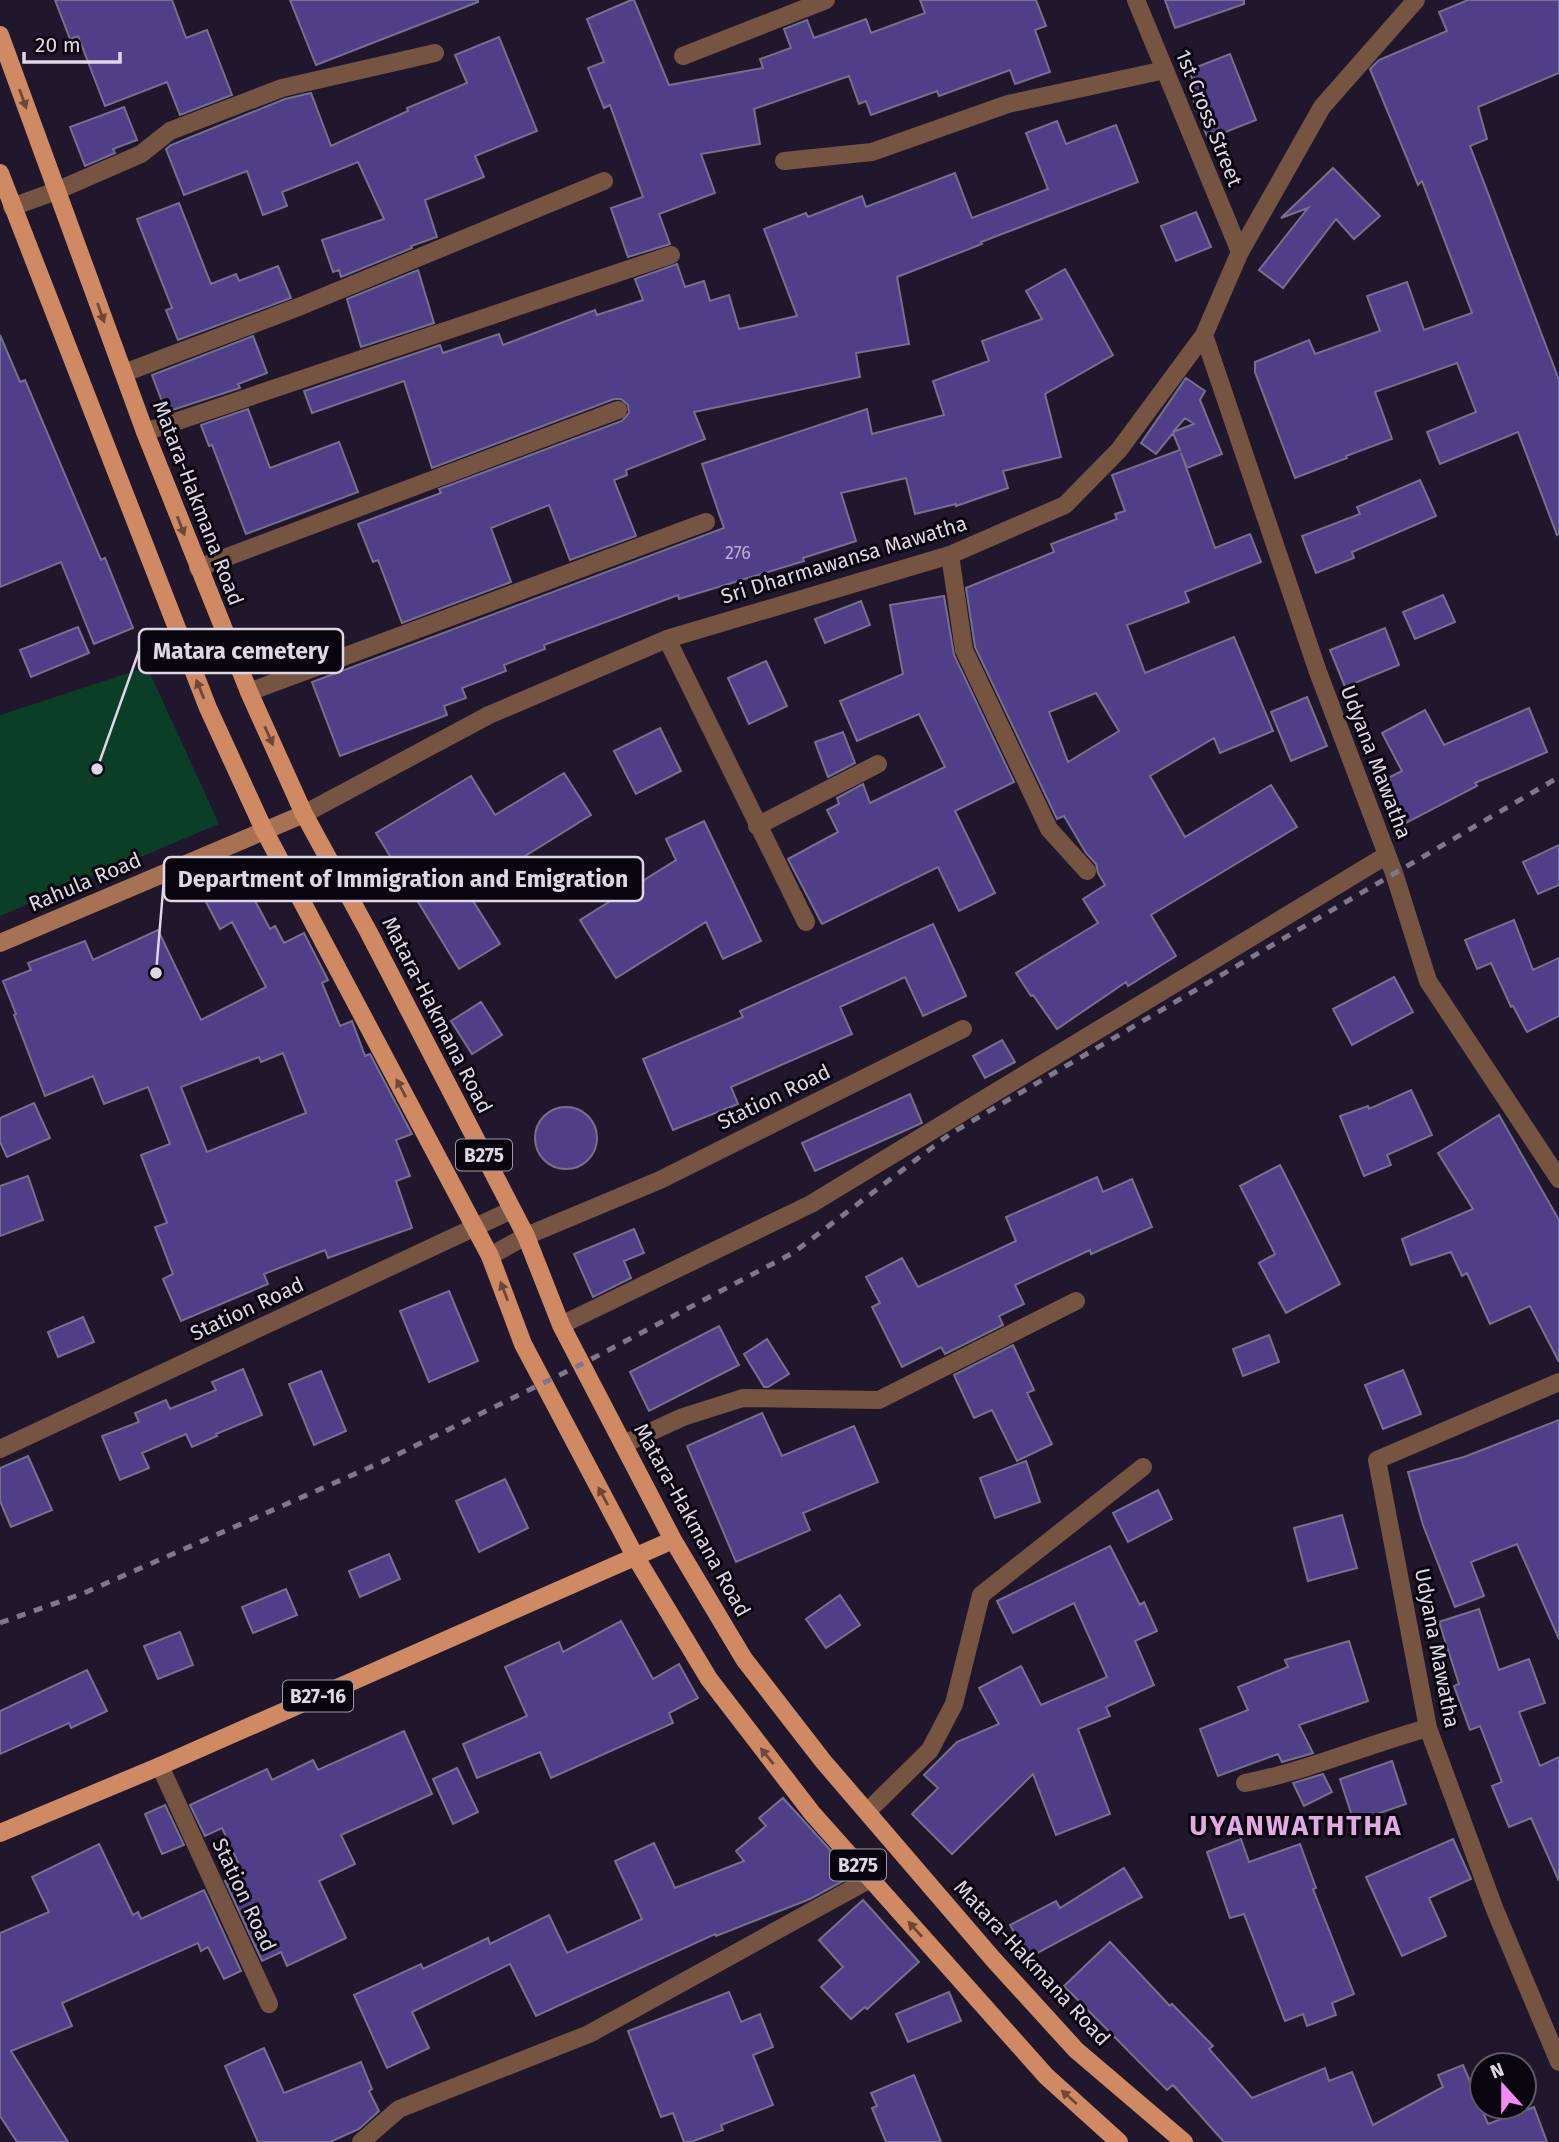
<svg xmlns="http://www.w3.org/2000/svg" width="1559" height="2142" font-family="'Fira Sans',sans-serif">
  <rect width="100%" height="100%" fill="#21172d"/>
  <!-- green -->
  <path fill="#0b3e27" d="M 147,667 L 219,824 L 0,916 L 0,715 Z"/>
  <!-- building -->
  <path fill="#4f3e88" stroke="#75718d" stroke-width="2" fill-rule="evenodd" d="M 55,0 L 172,0 L 186,38 L 207,30 L 232,95 L 180,115 L 167,82 L 105,106 L 78,36 L 70,39 Z
    M 290,0 L 478,0 L 478,2 L 316,65 Z
    M 631,0 L 634,0 L 669,85 L 763,68 L 760,59 L 791,48 L 784,29 L 807,20 L 814,38 L 866,19 L 871,33 L 925,13 L 920,0 L 1036,0 L 1046,26 L 1035,30 L 1050,72 L 1015,84 L 1010,70 L 939,96 L 937,91 L 871,115 L 866,101 L 859,104 L 849,76 L 754,109 L 760,144 L 701,154 L 715,193 L 659,214 L 670,244 L 628,257 L 611,208 L 643,197 L 610,105 L 604,108 L 588,68 L 604,62 L 587,19 Z
    M 1165,0 L 1244,0 L 1244,4 L 1175,28 Z
    M 1468,0 L 1559,0 L 1559,73 L 1478,107 L 1487,139 L 1470,146 L 1559,380 L 1559,534 L 1557,535 L 1518,432 L 1440,464 L 1427,432 L 1476,412 L 1457,363 L 1375,392 L 1392,439 L 1346,456 L 1347,458 L 1295,478 L 1255,372 L 1255,362 L 1309,340 L 1315,354 L 1380,331 L 1367,296 L 1407,282 L 1424,330 L 1472,313 L 1422,181 L 1418,185 L 1370,69 L 1379,60 L 1447,31 L 1439,12 Z
    M 499,37 L 537,131 L 475,156 L 484,177 L 425,200 L 437,237 L 411,246 L 412,248 L 341,277 L 339,270 L 333,272 L 322,240 L 384,219 L 358,162 L 282,192 L 287,206 L 263,215 L 247,171 L 184,195 L 166,149 L 171,145 L 285,99 L 311,93 L 331,146 L 408,111 L 407,108 L 467,83 L 455,55 Z
    M 1230,54 L 1256,120 L 1208,139 L 1188,86 L 1194,84 L 1189,70 Z
    M 124,107 L 137,140 L 113,149 L 115,153 L 85,166 L 70,127 Z
    M 1057,121 L 1066,144 L 1116,125 L 1138,182 L 981,242 L 982,244 L 897,277 L 909,344 L 856,353 L 860,377 L 694,412 L 705,439 L 626,470 L 627,475 L 614,480 L 636,536 L 570,560 L 549,505 L 491,528 L 511,582 L 402,623 L 378,560 L 373,562 L 358,524 L 441,493 L 439,489 L 622,421 L 629,413 L 628,405 L 621,399 L 614,399 L 432,468 L 404,381 L 312,413 L 304,391 L 440,345 L 443,353 L 499,334 L 503,345 L 595,310 L 597,315 L 643,300 L 635,279 L 677,264 L 685,287 L 704,281 L 710,301 L 729,295 L 739,329 L 797,316 L 764,229 L 806,213 L 808,217 L 862,196 L 866,207 L 955,173 L 972,218 L 1048,189 L 1026,133 Z
    M 1333,168 L 1380,216 L 1354,239 L 1336,219 L 1283,288 L 1259,270 L 1308,208 L 1281,218 Z
    M 179,203 L 211,284 L 236,274 L 239,281 L 278,266 L 291,298 L 178,340 L 166,310 L 172,308 L 137,219 Z
    M 1196,212 L 1211,247 L 1176,261 L 1161,226 Z
    M 1065,269 L 1113,355 L 1045,394 L 1061,457 L 1003,471 L 1008,488 L 956,506 L 956,504 L 915,514 L 906,478 L 841,493 L 856,541 L 803,558 L 804,561 L 679,599 L 678,595 L 544,645 L 545,649 L 504,665 L 506,671 L 462,688 L 466,698 L 444,706 L 447,715 L 340,756 L 312,682 L 724,528 L 702,464 L 867,409 L 872,434 L 944,415 L 933,381 L 989,361 L 982,341 L 1042,319 L 1026,291 Z
    M 418,270 L 434,323 L 361,347 L 347,299 Z
    M 0,335 L 20,382 L 25,380 L 101,560 L 105,558 L 133,628 L 94,644 L 61,562 L 0,587 Z
    M 253,336 L 267,373 L 238,384 L 240,388 L 166,412 L 152,375 Z
    M 1186,378 L 1205,391 L 1200,400 L 1222,454 L 1187,468 L 1181,453 L 1215,548 L 1250,534 L 1261,562 L 1185,592 L 1189,602 L 1127,625 L 1145,673 L 1234,637 L 1273,731 L 1220,753 L 1214,738 L 1150,776 L 1185,837 L 1271,785 L 1297,827 L 1151,915 L 1176,956 L 1128,986 L 1126,982 L 1057,1029 L 1033,995 L 1031,996 L 1016,973 L 1098,923 L 1083,899 L 1105,885 L 1098,873 L 1096,864 L 1086,853 L 1064,816 L 1057,819 L 975,647 L 966,588 L 1054,552 L 1051,544 L 1117,519 L 1115,514 L 1125,511 L 1112,475 L 1180,450 L 1173,433 L 1156,454 L 1141,443 ZM 1185,418 L 1194,424 L 1173,432 ZM 1096,693 L 1119,731 L 1068,762 L 1049,712 Z
    M 248,409 L 270,468 L 339,442 L 358,492 L 246,534 L 212,445 L 209,446 L 201,425 Z
    M 1420,480 L 1436,516 L 1352,552 L 1354,558 L 1316,573 L 1302,536 L 1360,514 L 1357,507 Z
    M 1443,595 L 1455,622 L 1415,639 L 1403,612 Z
    M 944,596 L 954,655 L 1014,782 L 955,811 L 995,893 L 959,911 L 938,867 L 822,924 L 788,859 L 838,832 L 827,810 L 839,804 L 837,798 L 863,784 L 870,803 L 945,767 L 919,714 L 857,741 L 840,701 L 903,674 L 890,605 Z
    M 861,601 L 870,625 L 825,643 L 815,619 Z
    M 78,627 L 89,653 L 31,677 L 20,650 Z
    M 1385,628 L 1399,665 L 1345,687 L 1330,650 Z
    M 766,661 L 787,706 L 749,724 L 728,678 Z
    M 1307,697 L 1327,746 L 1291,761 L 1271,712 Z
    M 1529,708 L 1547,752 L 1475,783 L 1477,786 L 1404,824 L 1382,781 L 1402,771 L 1382,733 L 1425,710 L 1444,745 Z
    M 660,728 L 681,771 L 636,794 L 614,751 Z
    M 843,732 L 855,763 L 828,777 L 815,742 Z
    M 564,773 L 591,815 L 522,858 L 524,863 L 470,896 L 500,944 L 459,969 L 376,833 L 471,776 L 495,815 Z
    M 704,821 L 761,941 L 723,959 L 706,922 L 616,978 L 580,920 L 676,860 L 666,839 Z
    M 1559,845 L 1559,885 L 1538,894 L 1523,862 Z
    M 244,880 L 270,929 L 275,926 L 284,943 L 304,933 L 328,980 L 322,983 L 340,1026 L 352,1021 L 365,1056 L 370,1054 L 412,1134 L 396,1140 L 410,1176 L 396,1181 L 412,1228 L 328,1258 L 325,1250 L 264,1274 L 268,1284 L 181,1321 L 163,1279 L 173,1274 L 155,1227 L 167,1223 L 141,1155 L 170,1144 L 148,1087 L 104,1104 L 93,1076 L 45,1096 L 14,1015 L 16,1014 L 3,981 L 31,970 L 28,963 L 85,941 L 93,960 L 158,930 L 201,1020 L 266,987 L 232,922 L 220,929 L 205,900 ZM 283,1053 L 306,1113 L 207,1152 L 181,1087 L 259,1057 L 261,1062 Z
    M 1514,920 L 1533,970 L 1559,958 L 1559,1016 L 1527,1032 L 1513,1006 L 1511,1007 L 1491,963 L 1477,969 L 1465,940 Z
    M 933,924 L 966,996 L 923,1016 L 905,977 L 840,1007 L 852,1034 L 731,1087 L 738,1104 L 673,1130 L 643,1059 L 743,1017 L 740,1011 Z
    M 1394,977 L 1413,1012 L 1352,1045 L 1333,1009 Z
    M 481,1002 L 502,1035 L 472,1054 L 451,1021 Z
    M 1002,1040 L 1015,1062 L 985,1078 L 973,1056 Z
    M 1411,1090 L 1432,1135 L 1387,1155 L 1391,1165 L 1364,1176 L 1340,1116 L 1368,1106 L 1369,1109 Z
    M 910,1094 L 922,1123 L 815,1171 L 802,1143 Z
    M 34,1103 L 50,1138 L 7,1157 L 0,1142 L 0,1118 Z
    M535 1138a31 31 0 1 1 62 0a31 31 0 1 1-62 0Z
    M 1499,1115 L 1559,1220 L 1559,1362 L 1530,1306 L 1490,1324 L 1467,1273 L 1462,1276 L 1451,1252 L 1411,1265 L 1402,1239 L 1473,1209 L 1438,1153 Z
    M 1280,1165 L 1340,1284 L 1286,1313 L 1259,1263 L 1275,1254 L 1240,1186 Z
    M 28,1176 L 43,1220 L 0,1236 L 0,1186 Z
    M 1097,1177 L 1103,1192 L 1132,1179 L 1152,1227 L 1091,1254 L 1090,1250 L 1015,1285 L 1024,1304 L 999,1316 L 1003,1325 L 945,1354 L 941,1347 L 902,1367 L 872,1307 L 880,1303 L 866,1277 L 902,1258 L 918,1287 L 1016,1241 L 1006,1217 Z
    M 634,1229 L 644,1253 L 624,1261 L 631,1278 L 593,1297 L 574,1254 Z
    M 449,1291 L 478,1361 L 429,1382 L 400,1311 Z
    M 83,1317 L 94,1342 L 58,1357 L 48,1332 Z
    M 719,1326 L 739,1365 L 649,1411 L 630,1372 Z
    M 1269,1335 L 1279,1362 L 1243,1376 L 1233,1349 Z
    M 767,1339 L 789,1374 L 768,1387 L 764,1387 L 744,1354 Z
    M 1013,1345 L 1034,1390 L 1027,1393 L 1052,1444 L 1017,1461 L 992,1410 L 974,1418 L 954,1375 Z
    M 243,1369 L 262,1415 L 216,1434 L 217,1436 L 192,1447 L 186,1434 L 142,1453 L 149,1468 L 120,1480 L 102,1436 L 139,1422 L 135,1413 L 166,1400 L 170,1409 L 216,1390 L 212,1382 Z
    M 1403,1370 L 1421,1414 L 1383,1429 L 1365,1385 Z
    M 321,1371 L 346,1431 L 314,1445 L 289,1384 Z
    M 762,1413 L 782,1456 L 854,1426 L 878,1482 L 803,1513 L 810,1530 L 736,1562 L 687,1446 Z
    M 1559,1420 L 1559,1639 L 1517,1544 L 1471,1562 L 1484,1596 L 1455,1607 L 1423,1525 L 1408,1472 L 1464,1457 Z
    M 28,1456 L 52,1510 L 11,1527 L 0,1501 L 0,1468 Z
    M 1026,1461 L 1040,1502 L 995,1518 L 980,1478 Z
    M 505,1479 L 528,1528 L 479,1552 L 456,1501 Z
    M 1158,1490 L 1172,1519 L 1128,1542 L 1113,1513 Z
    M 1342,1515 L 1357,1568 L 1308,1581 L 1294,1528 Z
    M 1110,1546 L 1140,1605 L 1144,1602 L 1157,1631 L 1135,1641 L 1154,1685 L 1106,1707 L 1110,1716 L 1078,1729 L 1110,1814 L 1056,1835 L 1033,1774 L 952,1854 L 912,1814 L 938,1788 L 924,1775 L 957,1742 L 999,1724 L 979,1688 L 1021,1666 L 1041,1705 L 1107,1677 L 1074,1603 L 1013,1633 L 997,1601 Z
    M 389,1554 L 400,1579 L 360,1597 L 349,1571 Z
    M 286,1589 L 297,1615 L 253,1633 L 242,1607 Z
    M 840,1595 L 860,1625 L 826,1648 L 806,1619 Z
    M 1479,1609 L 1499,1670 L 1529,1659 L 1545,1703 L 1519,1712 L 1540,1766 L 1559,1757 L 1559,1881 L 1531,1818 L 1509,1827 L 1492,1786 L 1502,1782 L 1480,1726 L 1470,1730 L 1454,1686 L 1459,1684 L 1439,1622 Z
    M 621,1621 L 653,1679 L 679,1664 L 698,1698 L 669,1713 L 673,1723 L 551,1778 L 540,1752 L 477,1778 L 463,1744 L 527,1716 L 505,1667 L 559,1642 L 563,1652 Z
    M 180,1632 L 193,1665 L 158,1679 L 144,1646 Z
    M 1349,1641 L 1368,1701 L 1299,1725 L 1313,1753 L 1282,1762 L 1278,1754 L 1218,1776 L 1200,1729 L 1248,1710 L 1238,1687 L 1288,1667 L 1285,1660 Z
    M 87,1670 L 107,1711 L 71,1728 L 69,1723 L 0,1754 L 0,1711 Z
    M 404,1731 L 432,1794 L 341,1835 L 355,1864 L 319,1881 L 346,1938 L 287,1966 L 281,1952 L 262,1961 L 225,1881 L 243,1873 L 222,1828 L 205,1836 L 190,1805 L 267,1769 L 272,1780 L 313,1760 L 318,1770 Z
    M 1392,1761 L 1406,1804 L 1354,1822 L 1340,1779 Z
    M 457,1768 L 478,1812 L 453,1824 L 433,1779 Z
    M 1323,1774 L 1332,1792 L 1304,1806 L 1293,1783 Z
    M 783,1798 L 841,1862 L 834,1868 L 845,1880 L 810,1899 L 716,1936 L 715,1934 L 536,2016 L 510,1964 L 412,2012 L 429,2048 L 387,2068 L 354,1995 L 421,1964 L 423,1969 L 488,1938 L 490,1944 L 549,1915 L 567,1953 L 642,1919 L 615,1861 L 654,1843 L 675,1888 L 744,1861 L 736,1851 L 766,1826 L 759,1818 Z
    M 165,1805 L 184,1845 L 162,1854 L 145,1814 Z
    M 1241,1839 L 1249,1862 L 1300,1844 L 1316,1888 L 1313,1889 L 1354,1994 L 1332,2003 L 1336,2015 L 1307,2026 L 1303,2014 L 1285,2021 L 1244,1914 L 1230,1918 L 1207,1852 Z
    M 1453,1839 L 1471,1879 L 1429,1898 L 1446,1936 L 1402,1956 L 1366,1877 Z
    M 99,1844 L 133,1915 L 138,1912 L 141,1919 L 204,1890 L 241,1971 L 224,1979 L 208,1947 L 201,1951 L 198,1943 L 62,2003 L 72,2026 L 11,2051 L 68,2142 L 17,2142 L 0,2116 L 0,1933 L 49,1912 L 32,1877 Z
    M 1124,1868 L 1142,1897 L 1028,1958 L 1010,1925 L 1056,1901 L 1060,1908 Z
    M 863,1900 L 919,1962 L 867,2009 L 865,2007 L 851,2019 L 821,1987 L 843,1967 L 819,1940 Z
    M 1110,1942 L 1170,2006 L 1172,2004 L 1213,2046 L 1209,2049 L 1252,2098 L 1325,2068 L 1329,2081 L 1352,2072 L 1373,2125 L 1443,2087 L 1438,2075 L 1463,2065 L 1488,2124 L 1534,2107 L 1547,2142 L 1224,2142 L 1173,2085 L 1167,2090 L 1064,1986 Z
    M 729,1992 L 741,2022 L 760,2014 L 773,2047 L 753,2055 L 773,2105 L 721,2125 L 723,2130 L 691,2142 L 684,2142 L 673,2113 L 661,2117 L 628,2031 Z
    M 949,1992 L 961,2021 L 908,2042 L 896,2014 Z
    M 264,2048 L 284,2093 L 361,2062 L 372,2089 L 369,2091 L 379,2111 L 359,2129 L 330,2142 L 258,2142 L 225,2066 Z
    M 914,2075 L 941,2142 L 886,2142 L 872,2108 L 877,2106 L 871,2093 Z"/>
  <g fill="none" stroke-linecap="round" stroke-linejoin="round">
    <!-- minor -->
    <path stroke="#755441" stroke-width="18" d="M 1136,0 L 1240,252
      M 683,56 L 826,0
      M 784,161 L 872,152 L 1008,104 L 1165,70
      M 12,207 L 56,191 L 141,154 L 170,131 L 282,88 L 435,53
      M 1204,335 L 1318,672 L 1394,873 L 1428,981 L 1559,1179
      M 124,373 L 301,306 L 604,181
      M 145,432 L 671,255
      M 950,555 L 964,650 L 1049,829 L 1087,871
      M 198,568 L 618,410
      M 667,639 L 806,922
      M 249,692 L 706,522
      M 304,814 L 489,715 L 667,639 L 950,555 L 1065,505 L 1119,450 L 1204,335 L 1240,252 L 1322,107 L 1416,0
      M 757,826 L 878,764
      M 490,1256 L 526,1236 L 660,1180 L 963,1029
      M 561,1325 L 811,1204 L 1387,855
      M 1559,1382 L 1377,1460 L 1428,1728 L 1495,1910 L 1559,2062
      M 624,1444 L 683,1417 L 743,1398 L 879,1400 L 1076,1301
      M 0,1449 L 512,1210
      M 160,1766 L 269,2004
      M 1245,1783 C 1307,1771 1366,1745 1428,1728
      M 867,1812 L 930,1750 L 954,1704 L 981,1595 L 1143,1467
      M 361,2142 L 399,2109 L 589,2034 L 870,1879"/>
    <!-- secondary -->
    <path stroke="#a77254" stroke-width="18" d="M 0,943 L 304,814"/>
    <!-- primary -->
    <path stroke="#cf8a63" stroke-width="18" d="M 0,35 L 145,432 L 249,692 L 304,814 L 368,931 L 526,1236 L 561,1325 L 673,1540 L 744,1659 L 823,1761 L 993,1959 L 1076,2050 L 1184,2142
      M 0,173 L 208,708 L 264,830 L 490,1256 L 523,1344 L 635,1556 L 709,1679 L 812,1813 L 1046,2076 L 1119,2142
      M 0,1833 L 160,1766 L 673,1540"/>
    <!-- rail -->
    <path stroke="#7f778a" stroke-width="5" stroke-dasharray="9 9" stroke-linecap="butt" d="M 0,1623 L 84,1593 L 382,1462 L 582,1364 L 793,1253 L 950,1134 L 1559,777"/>
  </g>
  <!-- one-way arrows -->
  <defs><path id="oneway-solid" d="M-6-.8H1V-3.2L6.5 0L1 3.2V.8H-6Z" transform="scale(1.75)"/></defs>
  <g fill="#6c4838">
    <use href="#oneway-solid" transform="translate(23 99) rotate(70)"/>
    <use href="#oneway-solid" transform="translate(101 313) rotate(70)"/>
    <use href="#oneway-solid" transform="translate(181 526) rotate(69)"/>
    <use href="#oneway-solid" transform="translate(200 689) rotate(-112)"/>
    <use href="#oneway-solid" transform="translate(269 736) rotate(66)"/>
    <use href="#oneway-solid" transform="translate(401 1088) rotate(-118)"/>
    <use href="#oneway-solid" transform="translate(504 1291) rotate(-111)"/>
    <use href="#oneway-solid" transform="translate(603 1496) rotate(-118)"/>
    <use href="#oneway-solid" transform="translate(767 1756) rotate(-129)"/>
    <use href="#oneway-solid" transform="translate(915 1929) rotate(-132)"/>
    <use href="#oneway-solid" transform="translate(1069 2097) rotate(-138)"/>
  </g>
  <g text-anchor="middle" dominant-baseline="central" stroke-width="6" stroke-linejoin="round" paint-order="stroke">
    <!-- number labels -->
    <g font-size="18" fill="#bab1ce">
      <text x="738" y="553">276</text>
    </g>
    <!-- shield labels -->
    <g fill="#09050e" stroke="#9d98a5" stroke-width="2">
      <rect x="456" y="1139.5" width="56" height="31" rx="5"/>
      <rect x="283" y="1680.5" width="70" height="31" rx="5"/>
      <rect x="830" y="1849.5" width="56" height="31" rx="5"/>
    </g>
    <g font-size="19" font-weight="bold" fill="#ddd7e6">
      <text x="484" y="1155">B275</text>
      <text x="318" y="1696">B27-16</text>
      <text x="858" y="1865">B275</text>
    </g>
    <!-- street labels -->
    <g font-size="21" fill="#ddd7e6" stroke="#09050e">
      <text transform="translate(1209 118) rotate(68)">1st Cross Street</text>
      <text transform="translate(198 503) rotate(69)">Matara-Hakmana Road</text>
      <text transform="translate(844 560) rotate(-17)">Sri Dharmawansa Mawatha</text>
      <text transform="translate(1376 762) rotate(69)">Udyana Mawatha</text>
      <text transform="translate(85 882) rotate(-23)">Rahula Road</text>
      <text transform="translate(437 1015) rotate(63)">Matara-Hakmana Road</text>
      <text transform="translate(774 1097) rotate(-26)">Station Road</text>
      <text transform="translate(247 1309) rotate(-25)">Station Road</text>
      <text transform="translate(692 1520) rotate(61)">Matara-Hakmana Road</text>
      <text transform="translate(1437 1648) rotate(79)">Udyana Mawatha</text>
      <text transform="translate(244 1895) rotate(65)">Station Road</text>
      <text transform="translate(1032 1963) rotate(47)">Matara-Hakmana Road</text>
    </g>
    <!-- district labels -->
    <g font-size="28" font-weight="bold" letter-spacing="2" fill="#e3a9e1" stroke="#09050e">
      <text x="1296" y="1825">UYANWATHTHA</text>
    </g>
  </g>
  <!-- callouts -->
  <path fill="none" stroke="#ddd7e6" stroke-width="2.5" d="M97 769L139 651M156 973L164 879"/>
  <g fill="#ddd7e6" stroke="#09050e" stroke-width="2.5">
    <circle cx="97" cy="769" r="7"/>
    <circle cx="156" cy="973" r="7"/>
  </g>
  <g fill="#09050e" stroke="#ddd7e6" stroke-width="2.5">
    <rect x="139" y="629" width="204" height="44" rx="7"/>
    <rect x="164" y="857" width="479" height="44" rx="7"/>
  </g>
  <g font-size="23" text-anchor="middle" font-weight="bold" fill="#ddd7e6">
    <text x="241" y="659">Matara cemetery</text>
    <text x="403" y="887">Department of Immigration and Emigration</text>
  </g>
  <!-- north arrow -->
  <g transform="translate(1503 2086) rotate(339)"><circle r="33" fill="#09050e" stroke="#5e5964" stroke-width="2"/>
  <path d="M0-5L12 26L0 18L-12 26Z" fill="#f38af1"/>
  <text y="-10" font-size="19" font-weight="bold" text-anchor="middle" fill="#ddd7e6">N</text>
  </g>
  <!-- scale -->
  <path d="M24 52v10h96v-10" fill="none" stroke="#ddd7e6" stroke-width="3.5"/>
  <text x="35" y="52" font-size="21" fill="#ddd7e6" stroke="#09050e" stroke-width="5" paint-order="stroke">20 m</text>
</svg>
